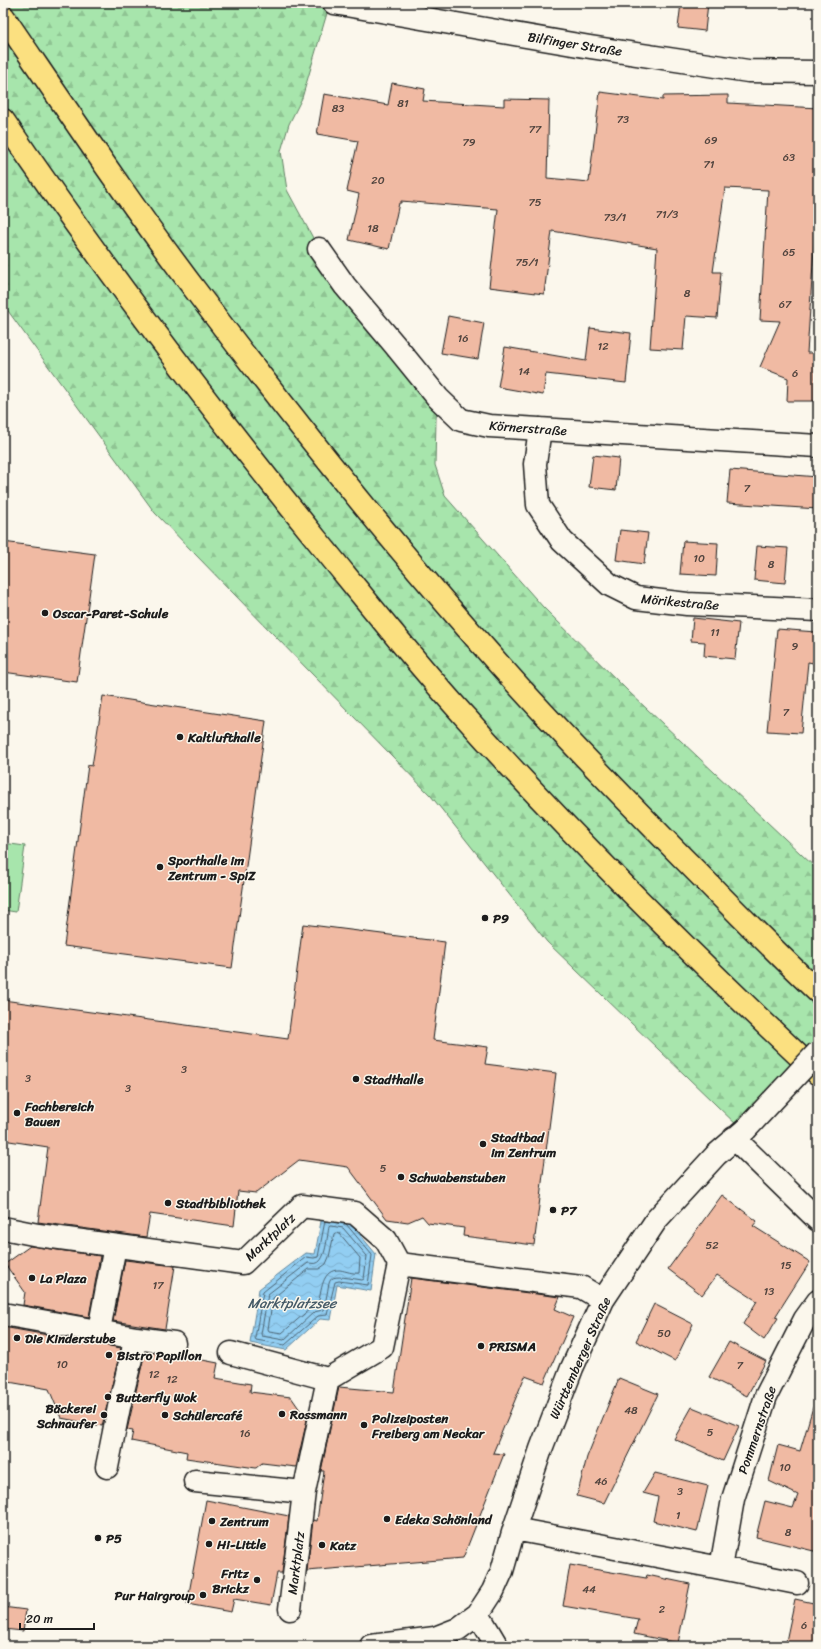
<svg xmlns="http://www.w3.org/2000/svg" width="821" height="1649" font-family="Sriracha,sans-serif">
  <defs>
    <pattern id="forest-firs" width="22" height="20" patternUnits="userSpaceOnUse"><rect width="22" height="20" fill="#a7e5ac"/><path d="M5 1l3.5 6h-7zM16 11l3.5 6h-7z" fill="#8fc493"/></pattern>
    <pattern id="water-waves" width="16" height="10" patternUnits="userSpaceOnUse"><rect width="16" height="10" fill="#92cef2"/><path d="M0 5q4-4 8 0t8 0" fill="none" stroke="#7db0cf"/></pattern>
  </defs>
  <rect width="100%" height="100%" fill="#fbf7ec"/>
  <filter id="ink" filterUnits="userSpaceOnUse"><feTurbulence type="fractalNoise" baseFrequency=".025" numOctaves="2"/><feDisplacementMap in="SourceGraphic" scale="8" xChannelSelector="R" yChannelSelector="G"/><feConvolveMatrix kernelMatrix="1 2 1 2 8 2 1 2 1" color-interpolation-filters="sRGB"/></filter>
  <g filter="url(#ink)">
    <!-- green -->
    <path fill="#a7e5ac" stroke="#628064" d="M 3,843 L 25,846 L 16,912 L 3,910 Z"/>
    <!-- forest -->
    <path fill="url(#forest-firs)" stroke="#628064" d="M 3,3 L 330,3 L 302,98 L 289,124 L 281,151 L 287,190 L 319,249 L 438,398 L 436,419 L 435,465 L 445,496 L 543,607 L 629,692 L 818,870 L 818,1051 L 742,1130 L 547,942 L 431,796 L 155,513 L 3,304 Z"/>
    <!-- water -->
    <path fill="url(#water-waves)" stroke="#63879c" d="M 322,1216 L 347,1219 L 376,1254 L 371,1291 L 337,1285 L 331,1320 L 320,1319 L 286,1350 L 250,1343 L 259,1289 L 306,1253 L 315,1254 Z"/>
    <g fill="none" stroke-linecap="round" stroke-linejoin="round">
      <!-- shore -->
      <path stroke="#4b6372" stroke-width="1" d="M 325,1221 L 318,1257 L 314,1258 L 306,1257 L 263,1292 L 255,1338 L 256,1340 L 285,1345 L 318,1316 L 327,1315 L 335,1282 L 339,1281 L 368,1285 L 372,1255 L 346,1224
        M 331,1226 L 343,1228 L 367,1256 L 364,1279 L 362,1280 C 319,1273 334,1277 323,1310 L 314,1312 L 284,1340 L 262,1336 L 261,1334 L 268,1294 L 308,1263 C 311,1263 314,1264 317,1263 C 326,1260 327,1236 329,1227 Z
        M 336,1233 L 340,1234 L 360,1258 L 359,1273 C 353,1274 346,1271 340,1270 C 321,1269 322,1291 318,1304 L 311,1308 L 282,1333 L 269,1331 L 268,1329 L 273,1298 L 309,1269 L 319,1269 L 326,1264 L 329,1257 L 334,1234 Z"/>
    </g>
    <!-- building -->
    <path fill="#f0baa3" stroke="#1c1c1c" d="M 681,3 L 708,3 L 705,31 L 678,28 Z
      M 392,83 L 425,89 L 423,101 L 504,106 L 504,99 L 549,100 L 547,178 L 589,182 L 600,92 L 663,100 L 663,96 L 728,95 L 728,103 L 818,108 L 813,219 L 816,219 L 807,353 L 816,353 L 815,401 L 787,401 L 788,378 L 760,367 L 780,321 L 760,320 L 768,190 L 725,188 L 713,272 L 721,272 L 717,318 L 686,316 L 683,350 L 650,348 L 657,248 L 552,231 L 544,294 L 489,287 L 498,209 L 401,201 L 401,203 L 399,203 L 389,249 L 349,240 L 359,194 L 347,191 L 358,141 L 317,134 L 324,94 L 388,105 Z
      M 448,316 L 484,323 L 478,359 L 441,353 Z
      M 590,328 L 631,333 L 626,383 L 546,374 L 543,395 L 498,387 L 505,347 L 586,361 Z
      M 593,455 L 619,458 L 616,490 L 589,487 Z
      M 730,470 L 818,477 L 818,509 L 727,503 Z
      M 620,530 L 648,533 L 644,564 L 616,560 Z
      M 683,541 L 718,543 L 716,576 L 680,574 Z
      M 3,542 L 95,554 L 77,682 L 3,672 Z
      M 757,546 L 788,548 L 785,583 L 754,580 Z
      M 693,618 L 739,623 L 735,659 L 704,656 L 705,642 L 691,641 Z
      M 777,629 L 816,632 L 813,663 L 808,662 L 801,733 L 767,731 Z
      M 103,696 L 266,721 L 232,968 L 64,946 L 88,765 L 92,766 Z
      M 303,924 L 445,942 L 433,1040 L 488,1047 L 485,1064 L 556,1073 L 534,1245 L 463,1236 L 464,1228 L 428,1223 L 422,1216 L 408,1222 L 387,1219 L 348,1167 L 299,1160 L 256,1193 L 238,1191 L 234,1226 L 150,1214 L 146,1237 L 38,1222 L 48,1147 L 3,1140 L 3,1000 L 288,1039 Z
      M 722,1195 L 757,1221 L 753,1226 L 810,1262 L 775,1317 L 778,1318 L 764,1340 L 743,1324 L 757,1301 L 717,1275 L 702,1295 L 668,1269 Z
      M 30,1246 L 100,1256 L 89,1317 L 23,1305 L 25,1292 L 5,1264 Z
      M 125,1260 L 175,1266 L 165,1329 L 113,1321 Z
      M 411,1278 L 560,1297 L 555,1309 L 573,1317 L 544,1383 L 525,1376 L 493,1453 L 504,1454 L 463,1558 L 307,1571 L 313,1520 L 317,1521 L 324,1471 L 321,1471 L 339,1387 L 394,1392 Z
      M 654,1304 L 693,1324 L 675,1361 L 636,1341 Z
      M 3,1327 L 121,1348 L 102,1426 L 61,1418 L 49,1389 L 3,1381 Z
      M 729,1342 L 766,1361 L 747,1396 L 709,1377 Z
      M 145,1352 L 176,1355 L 218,1363 L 215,1378 L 251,1384 L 250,1392 L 291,1397 L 307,1420 L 296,1467 L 262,1463 L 256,1468 L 186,1458 L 187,1452 L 131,1441 L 133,1431 L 127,1430 Z
      M 619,1378 L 658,1394 L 604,1503 L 577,1496 L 587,1457 Z
      M 692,1407 L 739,1426 L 723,1461 L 674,1439 Z
      M 813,1407 L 818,1408 L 818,1552 L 756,1537 L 765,1501 L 793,1508 L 798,1495 L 769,1481 L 778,1445 L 800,1451 Z
      M 655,1473 L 708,1486 L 697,1532 L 653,1521 L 658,1497 L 643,1493 Z
      M 206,1500 L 289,1516 L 282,1573 L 277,1573 L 271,1605 L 234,1599 L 231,1612 L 187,1604 Z
      M 570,1565 L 646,1578 L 647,1575 L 690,1584 L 678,1643 L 634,1634 L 638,1619 L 563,1606 Z
      M 795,1599 L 818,1604 L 818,1646 L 785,1646 Z
      M 3,1607 L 26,1610 L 23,1631 L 3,1629 Z"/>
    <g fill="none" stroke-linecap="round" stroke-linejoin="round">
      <defs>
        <path id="street" d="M 319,249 L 345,286 L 394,344 L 438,398 L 461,420 L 489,426 L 818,446
          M 540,429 L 535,464 L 538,505 L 562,541 L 610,585 L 636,598 L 687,604 L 818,610
          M 734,1138 L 818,1220
          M 3,1228 L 38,1235 L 243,1263 L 302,1206 L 355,1213 L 386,1240 L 399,1264 L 382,1347 L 328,1379 L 231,1353
          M 399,1264 L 581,1287 L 603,1300
          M 3,1314 L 136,1338 L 174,1343
          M 99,1330 L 115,1246
          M 107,1467 L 119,1407 L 136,1338
          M 195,1481 L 304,1492
          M 514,1529 L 721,1568 L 733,1499 L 766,1396 L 805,1319 L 818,1301
          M 721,1568 L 797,1583
          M 290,1609 L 304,1492 L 328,1379
          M 478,1614 L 497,1646
          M 371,1646 L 435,1638 L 458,1629 L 478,1614 L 493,1591 L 502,1571 L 514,1529 L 541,1449 L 572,1368 L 603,1300 L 657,1219 L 716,1155 L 746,1129"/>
        <path id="secondary" d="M 334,3 L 590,47 L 748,71 L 818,72"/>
        <path id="highway" d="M 3,16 C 68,111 132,207 202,299 C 301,430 404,559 514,681 C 568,741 625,799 682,857 C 727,902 771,948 818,992
          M 3,120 C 101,264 207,404 317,540 C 366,600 414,661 467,719 C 578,843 697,960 818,1074"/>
      </defs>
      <!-- street casing -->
      <use href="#street" stroke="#1c1c1c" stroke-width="25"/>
      <!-- secondary casing -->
      <use href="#secondary" stroke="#1c1c1c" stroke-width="25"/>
      <!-- highway casing -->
      <use href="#highway" stroke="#1c1c1c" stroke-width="25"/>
      <!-- street -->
      <use href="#street" stroke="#fbf7ec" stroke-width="22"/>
      <!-- secondary -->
      <use href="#secondary" stroke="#fbf7ec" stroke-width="22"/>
      <!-- highway -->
      <use href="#highway" stroke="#fbe080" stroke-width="22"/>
      <defs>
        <path id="street-bridge" d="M 746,1129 L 818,1052"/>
      </defs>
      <!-- street-bridge casing -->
      <use href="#street-bridge" stroke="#1c1c1c" stroke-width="25" stroke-linecap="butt"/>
      <!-- street-bridge -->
      <use href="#street-bridge" stroke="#fbf7ec" stroke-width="22"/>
    </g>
  </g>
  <!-- markers -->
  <g fill="#1c1c1c" stroke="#fbf7ec" stroke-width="1.5">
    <circle cx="45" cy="613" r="4"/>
    <circle cx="180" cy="737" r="4"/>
    <circle cx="160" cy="867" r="4"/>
    <circle cx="485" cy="918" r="4"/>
    <circle cx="356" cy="1079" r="4"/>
    <circle cx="17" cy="1113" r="4"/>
    <circle cx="483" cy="1144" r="4"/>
    <circle cx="401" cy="1177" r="4"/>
    <circle cx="168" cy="1203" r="4"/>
    <circle cx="553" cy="1210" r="4"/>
    <circle cx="32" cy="1278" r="4"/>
    <circle cx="17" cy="1338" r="4"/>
    <circle cx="481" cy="1346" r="4"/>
    <circle cx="109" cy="1355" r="4"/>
    <circle cx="108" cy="1397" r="4"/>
    <circle cx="282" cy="1414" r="4"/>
    <circle cx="104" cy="1415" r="4"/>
    <circle cx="165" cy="1415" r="4"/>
    <circle cx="364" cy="1425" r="4"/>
    <circle cx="387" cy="1519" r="4"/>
    <circle cx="212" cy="1521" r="4"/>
    <circle cx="98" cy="1538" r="4"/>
    <circle cx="209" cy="1544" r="4"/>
    <circle cx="322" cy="1545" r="4"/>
    <circle cx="257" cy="1580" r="4"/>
    <circle cx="203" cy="1595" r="4"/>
  </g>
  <g text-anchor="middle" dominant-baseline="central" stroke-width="3" stroke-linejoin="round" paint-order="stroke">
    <!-- number labels -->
    <g font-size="11" fill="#51443e">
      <text x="403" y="103">81</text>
      <text x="338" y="108">83</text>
      <text x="623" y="119">73</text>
      <text x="535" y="129">77</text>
      <text x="711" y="140">69</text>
      <text x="469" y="142">79</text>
      <text x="789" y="157">63</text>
      <text x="709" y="164">71</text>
      <text x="378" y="180">20</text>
      <text x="535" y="202">75</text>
      <text x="667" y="214">71/3</text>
      <text x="615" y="217">73/1</text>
      <text x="373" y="228">18</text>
      <text x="789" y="252">65</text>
      <text x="527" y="262">75/1</text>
      <text x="687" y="293">8</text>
      <text x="785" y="304">67</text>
      <text x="463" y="338">16</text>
      <text x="603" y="346">12</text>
      <text x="524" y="371">14</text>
      <text x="795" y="373">6</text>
      <text x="747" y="488">7</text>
      <text x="699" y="558">10</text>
      <text x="771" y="564">8</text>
      <text x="715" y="632">11</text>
      <text x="795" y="646">9</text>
      <text x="786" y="712">7</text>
      <text x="184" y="1069">3</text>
      <text x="28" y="1078">3</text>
      <text x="128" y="1088">3</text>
      <text x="383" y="1168">5</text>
      <text x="712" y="1245">52</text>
      <text x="786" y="1265">15</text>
      <text x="158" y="1285">17</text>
      <text x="769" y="1291">13</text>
      <text x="664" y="1333">50</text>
      <text x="62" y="1364">10</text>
      <text x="740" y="1365">7</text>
      <text x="154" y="1374">12</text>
      <text x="172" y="1379">12</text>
      <text x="631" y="1410">48</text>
      <text x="710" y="1432">5</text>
      <text x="245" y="1433">16</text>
      <text x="785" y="1467">10</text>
      <text x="601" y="1481">46</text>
      <text x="680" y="1491">3</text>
      <text x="678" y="1515">1</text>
      <text x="788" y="1532">8</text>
      <text x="589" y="1589">44</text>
      <text x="662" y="1609">2</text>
      <text x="804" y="1625">6</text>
    </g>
    <!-- street labels -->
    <g font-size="13" fill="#1c1c1c" stroke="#fbf7ec">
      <text transform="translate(575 44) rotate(9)">Bilfinger Straße</text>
      <text transform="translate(528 428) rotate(4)">Körnerstraße</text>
      <text transform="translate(680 602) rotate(5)">Mörikestraße</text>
      <text transform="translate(270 1237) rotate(-43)">Marktplatz</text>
      <text transform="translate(580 1358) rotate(-66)">Württemberger Straße</text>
      <text transform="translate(757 1430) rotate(-71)">Pommernstraße</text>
      <text transform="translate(296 1563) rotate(-83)">Marktplatz</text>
    </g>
    <!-- poi labels -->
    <g font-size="13" font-weight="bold" fill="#1c1c1c" stroke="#fbf7ec" text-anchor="start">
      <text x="53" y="613">Oscar-Paret-Schule</text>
      <text x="188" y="737">Kaltlufthalle</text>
      <text x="168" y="860">Sporthalle im<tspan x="168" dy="15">Zentrum - SpiZ</tspan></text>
      <text x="493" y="918">P9</text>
      <text x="364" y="1079">Stadthalle</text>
      <text x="25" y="1106">Fachbereich<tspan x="25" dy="15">Bauen</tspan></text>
      <text x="491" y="1137">Stadtbad<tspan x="491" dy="15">im Zentrum</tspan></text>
      <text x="409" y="1177">Schwabenstuben</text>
      <text x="176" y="1203">Stadtbibliothek</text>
      <text x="561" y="1210">P7</text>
      <text x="40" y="1278">La Plaza</text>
      <text x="25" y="1338">Die Kinderstube</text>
      <text x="489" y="1346">PRISMA</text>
      <text x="117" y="1355">Bistro Papillon</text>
      <text x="116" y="1397">Butterfly Wok</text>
      <text x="96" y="1408" text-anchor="end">Bäckerei<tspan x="96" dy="15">Schnaufer</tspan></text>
      <text x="290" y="1414">Rossmann</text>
      <text x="173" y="1415">Schülercafé</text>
      <text x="372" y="1418">Polizeiposten<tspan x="372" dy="15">Freiberg am Neckar</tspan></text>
      <text x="395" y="1519">Edeka Schönland</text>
      <text x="220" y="1521">Zentrum</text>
      <text x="106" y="1538">P5</text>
      <text x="217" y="1544">Hi-Little</text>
      <text x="330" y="1545">Katz</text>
      <text x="249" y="1573" text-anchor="end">Fritz<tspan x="249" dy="15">Brickz</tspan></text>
      <text x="195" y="1595" text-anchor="end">Pur Hairgroup</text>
    </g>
    <!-- water labels -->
    <g font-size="14" font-style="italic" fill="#455a67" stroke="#fbf7ec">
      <text x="292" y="1303">Marktplatzsee</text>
    </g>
  </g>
  <!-- margin -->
  <rect width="821" height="1649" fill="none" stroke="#fbf7ec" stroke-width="16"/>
  <rect x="8" y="8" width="805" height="1633" fill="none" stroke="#1c1c1c" stroke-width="1.5" filter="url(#ink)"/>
  <!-- scale -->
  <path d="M20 1623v6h74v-6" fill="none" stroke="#1c1c1c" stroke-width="2"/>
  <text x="26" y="1623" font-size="12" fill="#1c1c1c" stroke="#fbf7ec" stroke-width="3" paint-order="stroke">20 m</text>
</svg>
